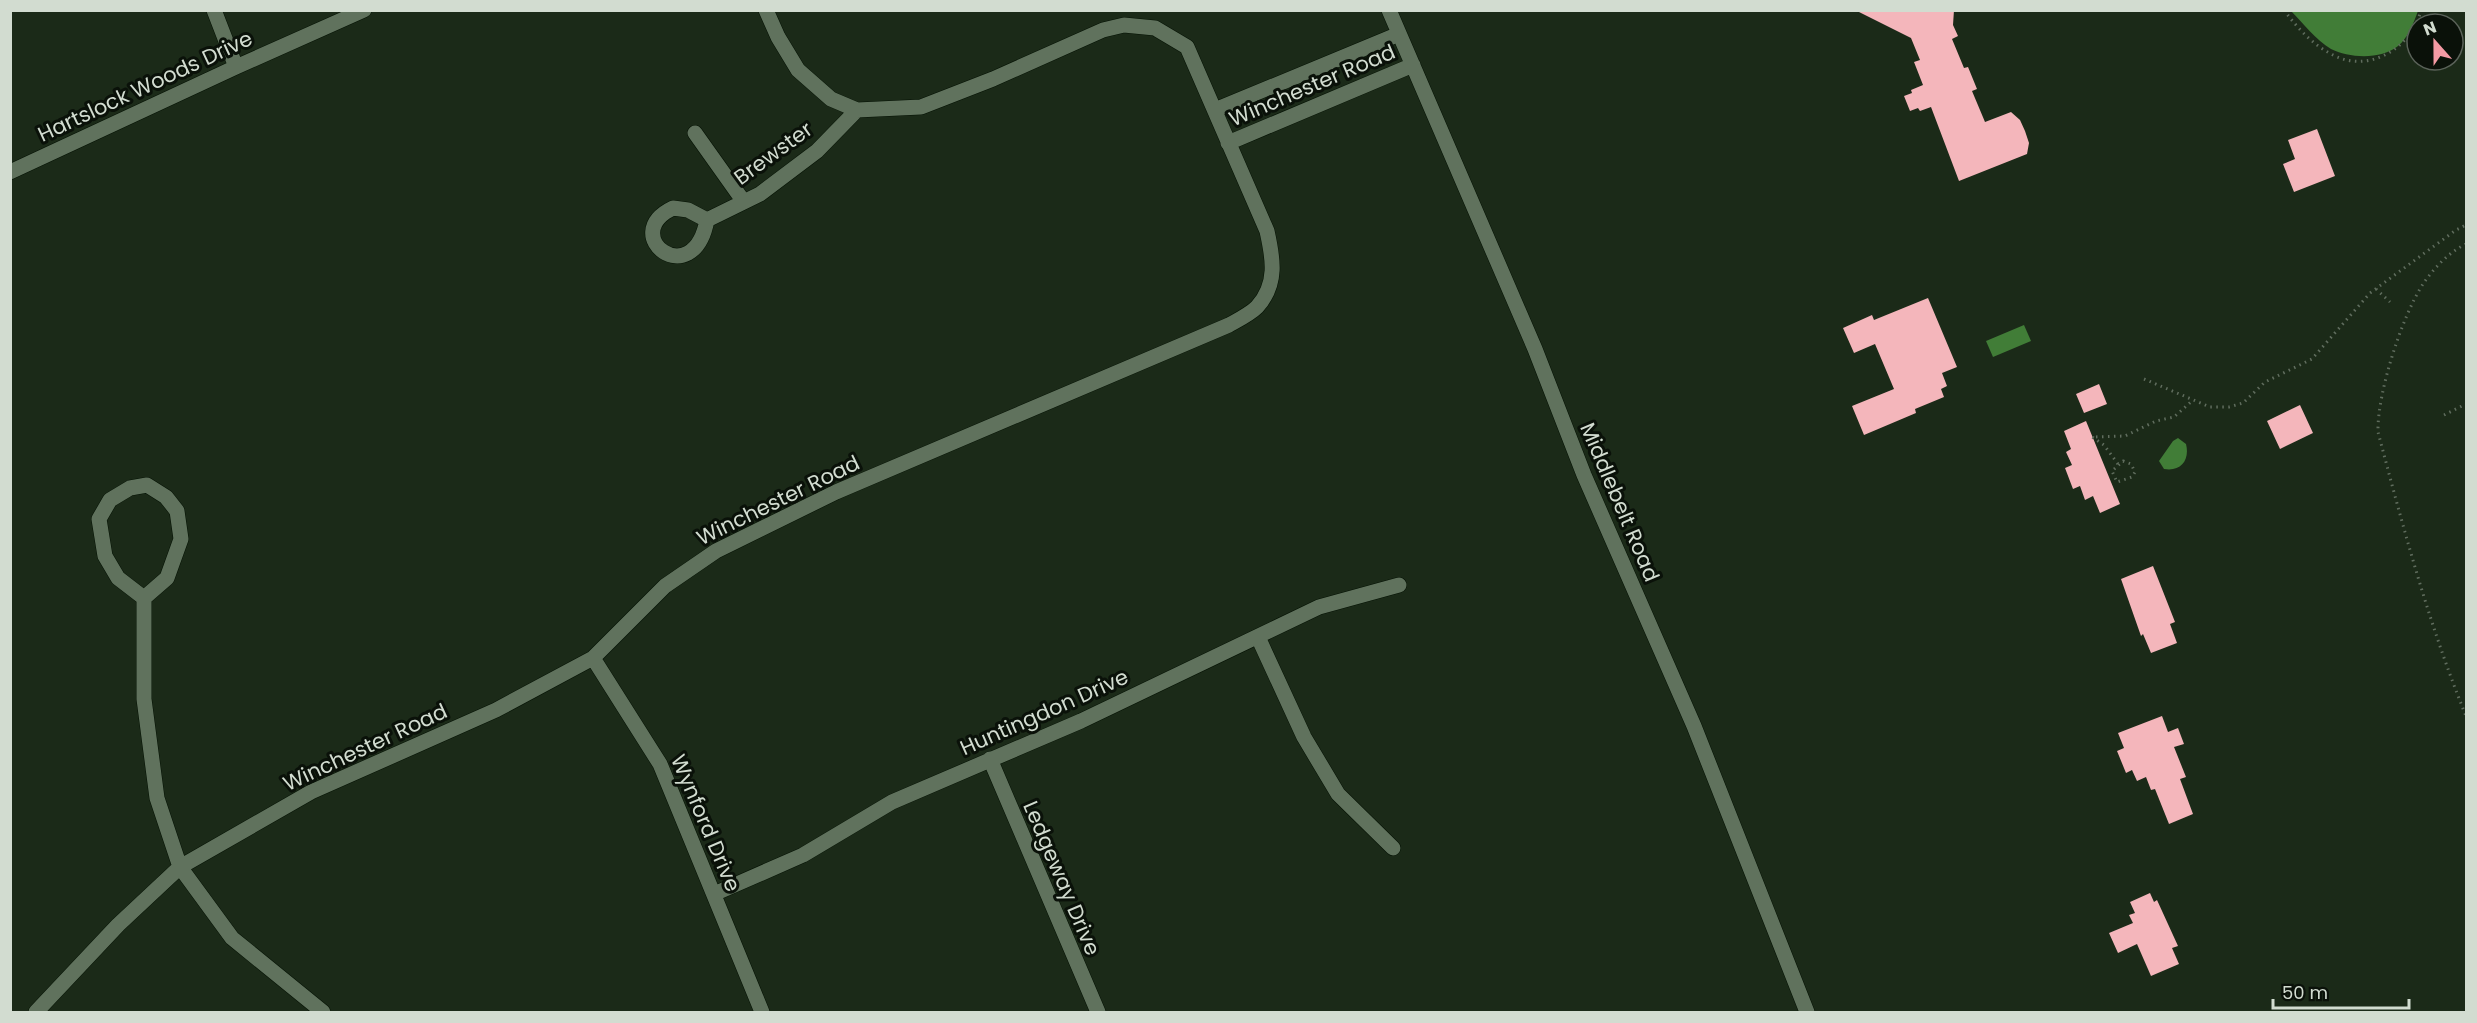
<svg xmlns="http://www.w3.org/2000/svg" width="2477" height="1023" font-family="Poppins,sans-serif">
  <rect width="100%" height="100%" fill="#1b2a18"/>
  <!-- water -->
  <path fill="#417d37" d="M 2291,11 L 2418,11 C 2414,22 2408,38 2398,46 C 2381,60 2349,58 2331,49 C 2316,40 2303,23 2291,11 Z
    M 2024,325 L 2031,341 L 1993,357 L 1986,341 Z
    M 2178,438 L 2186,444 C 2190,460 2181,472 2164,469 L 2159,461 L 2173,441 Z"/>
  <!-- building -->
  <path fill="#f4b6bb" d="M 1855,10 L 1954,10 L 1953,25 L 1958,36 L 1952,39 L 1964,68 L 1968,67 L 1977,89 L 1972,91 L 1985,122 L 2011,112 L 2020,120 L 2025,131 L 2029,143 L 2027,154 L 1959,181 L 1931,107 L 1920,111 L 1918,108 L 1910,111 L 1904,96 L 1912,93 L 1911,90 L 1923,85 L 1914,62 L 1920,60 L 1911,38 Z
    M 2317,129 L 2335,176 L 2294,192 L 2283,164 L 2295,159 L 2288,140 Z
    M 1928,298 L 1957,367 L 1942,373 L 1947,386 L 1941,389 L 1944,397 L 1915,409 L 1916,413 L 1864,435 L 1852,406 L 1894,389 L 1875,344 L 1854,353 L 1843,328 L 1872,315 L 1874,320 Z
    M 2099,384 L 2107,404 L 2084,413 L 2076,394 Z
    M 2300,405 L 2313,433 L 2280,449 L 2267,421 Z
    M 2086,421 L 2120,504 L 2100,513 L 2093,496 L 2085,500 L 2080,486 L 2073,489 L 2065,468 L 2072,465 L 2066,452 L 2071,449 L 2064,431 Z
    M 2153,566 L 2175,622 L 2170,624 L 2177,643 L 2151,653 L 2143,634 L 2141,636 L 2121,579 Z
    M 2162,716 L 2168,732 L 2178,728 L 2184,744 L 2174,747 L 2186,777 L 2180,779 L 2193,814 L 2169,824 L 2155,789 L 2151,790 L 2146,777 L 2137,781 L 2132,770 L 2126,773 L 2117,751 L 2124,748 L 2118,733 Z
    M 2150,893 L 2154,902 L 2157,900 L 2178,946 L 2172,948 L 2179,964 L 2151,976 L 2137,944 L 2118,953 L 2109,933 L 2133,923 L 2129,915 L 2135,913 L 2130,902 Z"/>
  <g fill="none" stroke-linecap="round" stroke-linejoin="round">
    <defs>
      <path id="minor" d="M 214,10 L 236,67
        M 1389,10 L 1535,349 L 1584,475 L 1694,726 L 1807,1012
        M 1215,110 L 1399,34
        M 695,133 L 744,202
        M 1228,143 L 1413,65
        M 10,172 L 236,67 L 364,10
        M 673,208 L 688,210 L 707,220 C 693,294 617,235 673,208 Z
        M 707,220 L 760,194 L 817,151 L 857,110
        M 144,598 L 118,578 L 105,556 L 99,519 L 110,500 L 130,488 L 147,485 L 166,497 L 177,511 L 181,539 L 167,578 L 144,598 L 144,699 L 157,798 L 180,867 L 232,938 L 323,1012
        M 1258,637 L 1304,737 L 1338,794 L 1393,848
        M 593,658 L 660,764 L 762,1012
        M 990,759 L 1098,1012
        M 714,894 L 803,855 L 892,802 L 1081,721 L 1319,607 L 1399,585
        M 36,1012 L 118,925 L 180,867 L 311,792 L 496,710 L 593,658 L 665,586 L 716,551 L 836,492 L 1229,325 C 1238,320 1250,314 1257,307 C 1278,284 1273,258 1267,231 L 1187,47 L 1155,28 L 1124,25 L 1103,30 L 993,79 L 921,107 L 857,110 L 831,99 L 798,70 L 778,37 L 766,10"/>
    </defs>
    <!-- minor casing -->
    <use href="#minor" stroke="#051204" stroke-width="16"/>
    <!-- path -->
    <path stroke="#606d5e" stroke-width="3" stroke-dasharray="1.5 4.5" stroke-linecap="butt" d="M 2284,10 C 2298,29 2314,46 2335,56 C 2371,73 2412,47 2421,10
      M 2466,244 C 2449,252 2434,268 2423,284 C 2402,316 2377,394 2378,432 C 2403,527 2429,625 2466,716
      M 2376,289 L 2390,302
      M 2144,379 L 2210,407 L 2229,407 L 2243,403 L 2265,382 L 2312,359 L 2370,293 L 2456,230 L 2466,225
      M 2444,415 L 2466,404
      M 2123,461 L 2131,464 L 2135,472 L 2132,477 L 2117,482 L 2112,471 Z
      M 2118,464 L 2104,445 L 2092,437 L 2125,436 L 2156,421 L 2174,417 L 2192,401"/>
    <!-- minor -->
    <use href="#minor" stroke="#60725d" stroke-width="15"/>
  </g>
  <g text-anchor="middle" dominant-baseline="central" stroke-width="6" stroke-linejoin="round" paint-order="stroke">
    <!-- street labels -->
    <g font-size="21" fill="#d2dcd0" stroke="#0a1109">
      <text transform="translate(1312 85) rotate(-23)">Winchester Road</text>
      <text transform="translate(145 86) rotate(-25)">Hartslock Woods Drive</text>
      <text transform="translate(773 153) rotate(-36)">Brewster</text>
      <text transform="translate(778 500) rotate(-26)">Winchester Road</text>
      <text transform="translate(1620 502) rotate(67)">Middlebelt Road</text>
      <text transform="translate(1044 712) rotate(-24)">Huntingdon Drive</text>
      <text transform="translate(365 747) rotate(-25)">Winchester Road</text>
      <text transform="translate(706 823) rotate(67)">Wynford Drive</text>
      <text transform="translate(1062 878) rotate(67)">Ledgeway Drive</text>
    </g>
  </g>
  <!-- border -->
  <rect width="2477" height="1023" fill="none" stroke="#d2dcd0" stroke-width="24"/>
  <!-- north arrow -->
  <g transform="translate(2435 42) rotate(339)"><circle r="28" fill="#0a1109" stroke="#5a6259" stroke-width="1.5"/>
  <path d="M0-4.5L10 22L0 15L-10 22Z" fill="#f49aa4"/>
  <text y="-9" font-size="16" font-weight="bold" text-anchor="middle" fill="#d2dcd0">N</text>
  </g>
  <!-- scale -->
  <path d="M2273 999v9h136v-9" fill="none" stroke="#d2dcd0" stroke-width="3"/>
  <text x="2282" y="999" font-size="18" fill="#d2dcd0" stroke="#0a1109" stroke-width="4.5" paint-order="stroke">50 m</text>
</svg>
